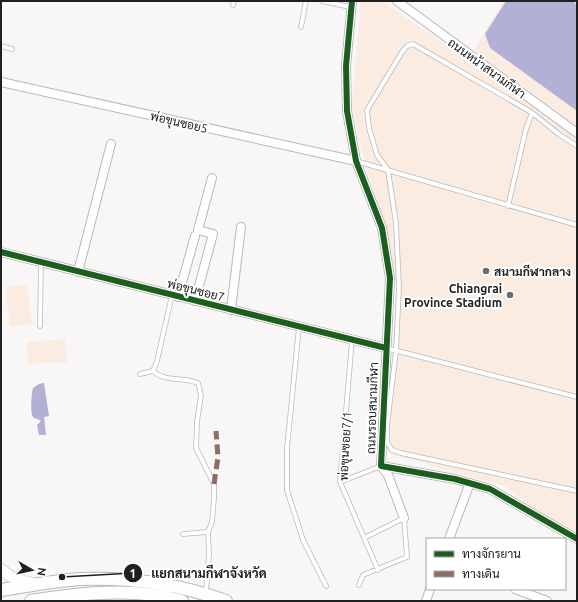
<svg xmlns="http://www.w3.org/2000/svg" width="578" height="602" font-family="Ubuntu,Sarabun,sans-serif">
  <rect width="100%" height="100%" fill="#f8f6f7"/>
  <!-- green -->
  <path fill="#faece1" d="M 361,1 L 382,1 L 577,136 L 577,532 L 532,511 L 508,487 L 390,454 L 392,349 L 397,288 L 391,253 L 359,140 L 352,104 Z
    M 503,1 L 506,1 L 485,34 L 490,48 L 577,111 L 577,126 L 474,50 Z
    M 27,284 L 32,324 L 10,327 L 5,287 Z
    M 65,339 L 67,362 L 28,364 L 27,342 Z"/>
  <!-- water -->
  <path fill="#b3b0d5" d="M 506,1 L 573,1 L 577,5 L 577,111 L 490,48 L 485,34 Z
    M 44,383 L 49,416 L 44,417 L 46,435 L 39,435 L 37,425 L 41,421 C 39,419 36,419 34,418 C 29,415 32,393 33,388 L 39,384 Z"/>
  <g fill="none" stroke-linecap="round" stroke-linejoin="round">
    <defs>
      <path id="service" d="M 322,1 L 350,7
        M 233,5 L 234,1
        M 301,27 L 306,1
        M 1,46 L 12,49
        M 577,146 L 560,135 L 531,112 L 413,44 L 407,46 L 402,52 L 367,110 L 369,128 L 377,155 L 388,170 L 396,223 L 399,287 L 396,351 L 387,426 L 387,442 L 392,450 L 401,453 L 577,491
        M 356,161 L 577,225
        M 508,206 L 526,129 L 532,113
        M 40,326 L 41,262
        M 299,327 L 287,448 L 287,490 L 303,540 L 326,586
        M 352,340 L 340,482 L 378,570
        M 386,348 L 577,397
        M 153,371 C 166,383 183,376 198,383 L 201,395 L 197,422 L 196,448 L 214,484 L 214,498 L 212,522 L 208,532 L 209,554 L 206,592
        M 153,371 L 157,361 L 172,295
        M 140,374 L 153,371
        M 340,482 L 381,466
        M 183,534 L 208,532
        M 359,585 L 363,575 L 407,557 L 404,518 L 364,538"/>
      <path id="minor" d="M 352,1 L 346,66 L 347,111 L 356,161 L 382,228 L 390,278 L 381,466 L 455,479 L 490,489 L 577,539
        M 397,1 L 577,133
        M 1,82 L 356,161
        M 1,252 L 386,348
        M 78,272 L 111,144
        M 178,297 L 195,236
        M 195,301 L 213,234 L 198,230 L 212,178
        M 231,310 L 241,227
        M 381,466 L 388,475 L 404,518
        M 449,539 L 470,483
        M 515,589 L 547,601
        M 426,601 L 430,589"/>
      <path id="secondary" d="M 1,569 C 11,578 18,581 32,583"/>
      <path id="primary" d="M 1,590 C 27,586 53,581 80,579 C 130,577 179,584 226,601
        M 31,601 C 80,593 133,587 182,601"/>
    </defs>
    <!-- service casing -->
    <use href="#service" stroke="#bab8b9" stroke-width="5.5"/>
    <!-- minor casing -->
    <use href="#minor" stroke="#bab8b9" stroke-width="10"/>
    <!-- secondary casing -->
    <use href="#secondary" stroke="#bab8b9" stroke-width="12"/>
    <!-- primary casing -->
    <use href="#primary" stroke="#bab8b9" stroke-width="14"/>
    <!-- service -->
    <use href="#service" stroke="#fefefe" stroke-width="4"/>
    <!-- minor -->
    <use href="#minor" stroke="#fefefe" stroke-width="8"/>
    <!-- secondary -->
    <use href="#secondary" stroke="#fefefe" stroke-width="11"/>
    <!-- primary -->
    <use href="#primary" stroke="#fefefe" stroke-width="12"/>
    <!-- quiet -->
    <path stroke="#8d6e63" stroke-width="5" stroke-dasharray="10 5" stroke-linecap="butt" d="M 214,484 L 218,457 L 216,431"/>
    <defs>
      <path id="cycleway" d="M 352,1 L 346,66 L 347,111 L 356,161 L 382,228 L 390,278 L 381,466 L 455,479 L 490,489 L 577,539
        M 1,252 L 386,348"/>
    </defs>
    <!-- cycleway casing -->
    <use href="#cycleway" stroke="#fff" stroke-width="8"/>
    <!-- cycleway -->
    <use href="#cycleway" stroke="#1b5e20" stroke-width="6"/>
  </g>
  <!-- markers -->
  <g fill="#6c6b6b" stroke="#fff" stroke-width="1.5">
    <circle cx="486" cy="271" r="4"/>
    <circle cx="510" cy="295" r="4"/>
  </g>
  <g text-anchor="middle" dominant-baseline="central" stroke-width="4" stroke-linejoin="round" paint-order="stroke">
    <!-- street labels -->
    <g font-size="12" fill="#212020" stroke="#fff">
      <text transform="translate(487 68) rotate(36)">ถนนหน้าสนามกีฬา</text>
      <text transform="translate(179 122) rotate(13)">พ่อขุนซอย5</text>
      <text transform="translate(196 290) rotate(14)">พ่อขุนซอย7</text>
      <text transform="translate(372 408) rotate(-88)">ถนนรอบสนามกีฬา</text>
      <text transform="translate(345 446) rotate(-87)">พ่อขุนซอย7/1</text>
    </g>
    <!-- poi labels -->
    <g font-size="12" font-weight="bold" fill="#212020" stroke="#fff" text-anchor="start">
      <text x="494" y="271">สนามกีฬากลาง</text>
      <text x="502" y="288" text-anchor="end">Chiangrai<tspan x="502" dy="14">Province Stadium</tspan></text>
    </g>
  </g>
  <!-- callouts -->
  <path fill="none" stroke="#212020" stroke-width="1.5" d="M62 577L133 573"/>
  <g fill="#212020" stroke="#fff" stroke-width="1.5">
    <circle cx="62" cy="577" r="4"/>
    <circle cx="133" cy="573" r="10"/>
  </g>
  <g font-size="12" text-anchor="middle" font-weight="bold" fill="#fff">
    <text x="133" y="578">1</text>
  </g>
  <g font-size="13" text-anchor="middle" font-weight="bold" fill="#212020" stroke="#fff" stroke-width="4" stroke-linejoin="round" paint-order="stroke">
    <text x="209" y="578">แยกสนามกีฬาจังหวัด</text>
  </g>
  <!-- border -->
  <rect width="578" height="602" fill="none" stroke="#212020" stroke-width="4"/>
  <!-- legend -->
  <rect x="426" y="538" width="140" height="52" fill="#ffffff" stroke="#a6a6a6"/>
  <rect x="434" y="551" width="20" height="6" fill="#1b5e20" stroke="#a6a6a6"/>
  <text x="462" y="558" font-size="12" fill="#212020">ทางจักรยาน</text>
  <rect x="434" y="571" width="20" height="6" fill="#8d6e63" stroke="#a6a6a6"/>
  <text x="462" y="578" font-size="12" fill="#212020">ทางเดิน</text>
  <!-- north arrow -->
  <g transform="translate(32 570) rotate(99)" stroke="#ffffff" stroke-width="3" paint-order="stroke">
  <path d="M0-3L7 15L0 10L-7 15Z" fill="#212020"/>
  <text y="-6" font-size="11" font-weight="bold" text-anchor="middle" fill="#212020">N</text>
  </g>
</svg>
